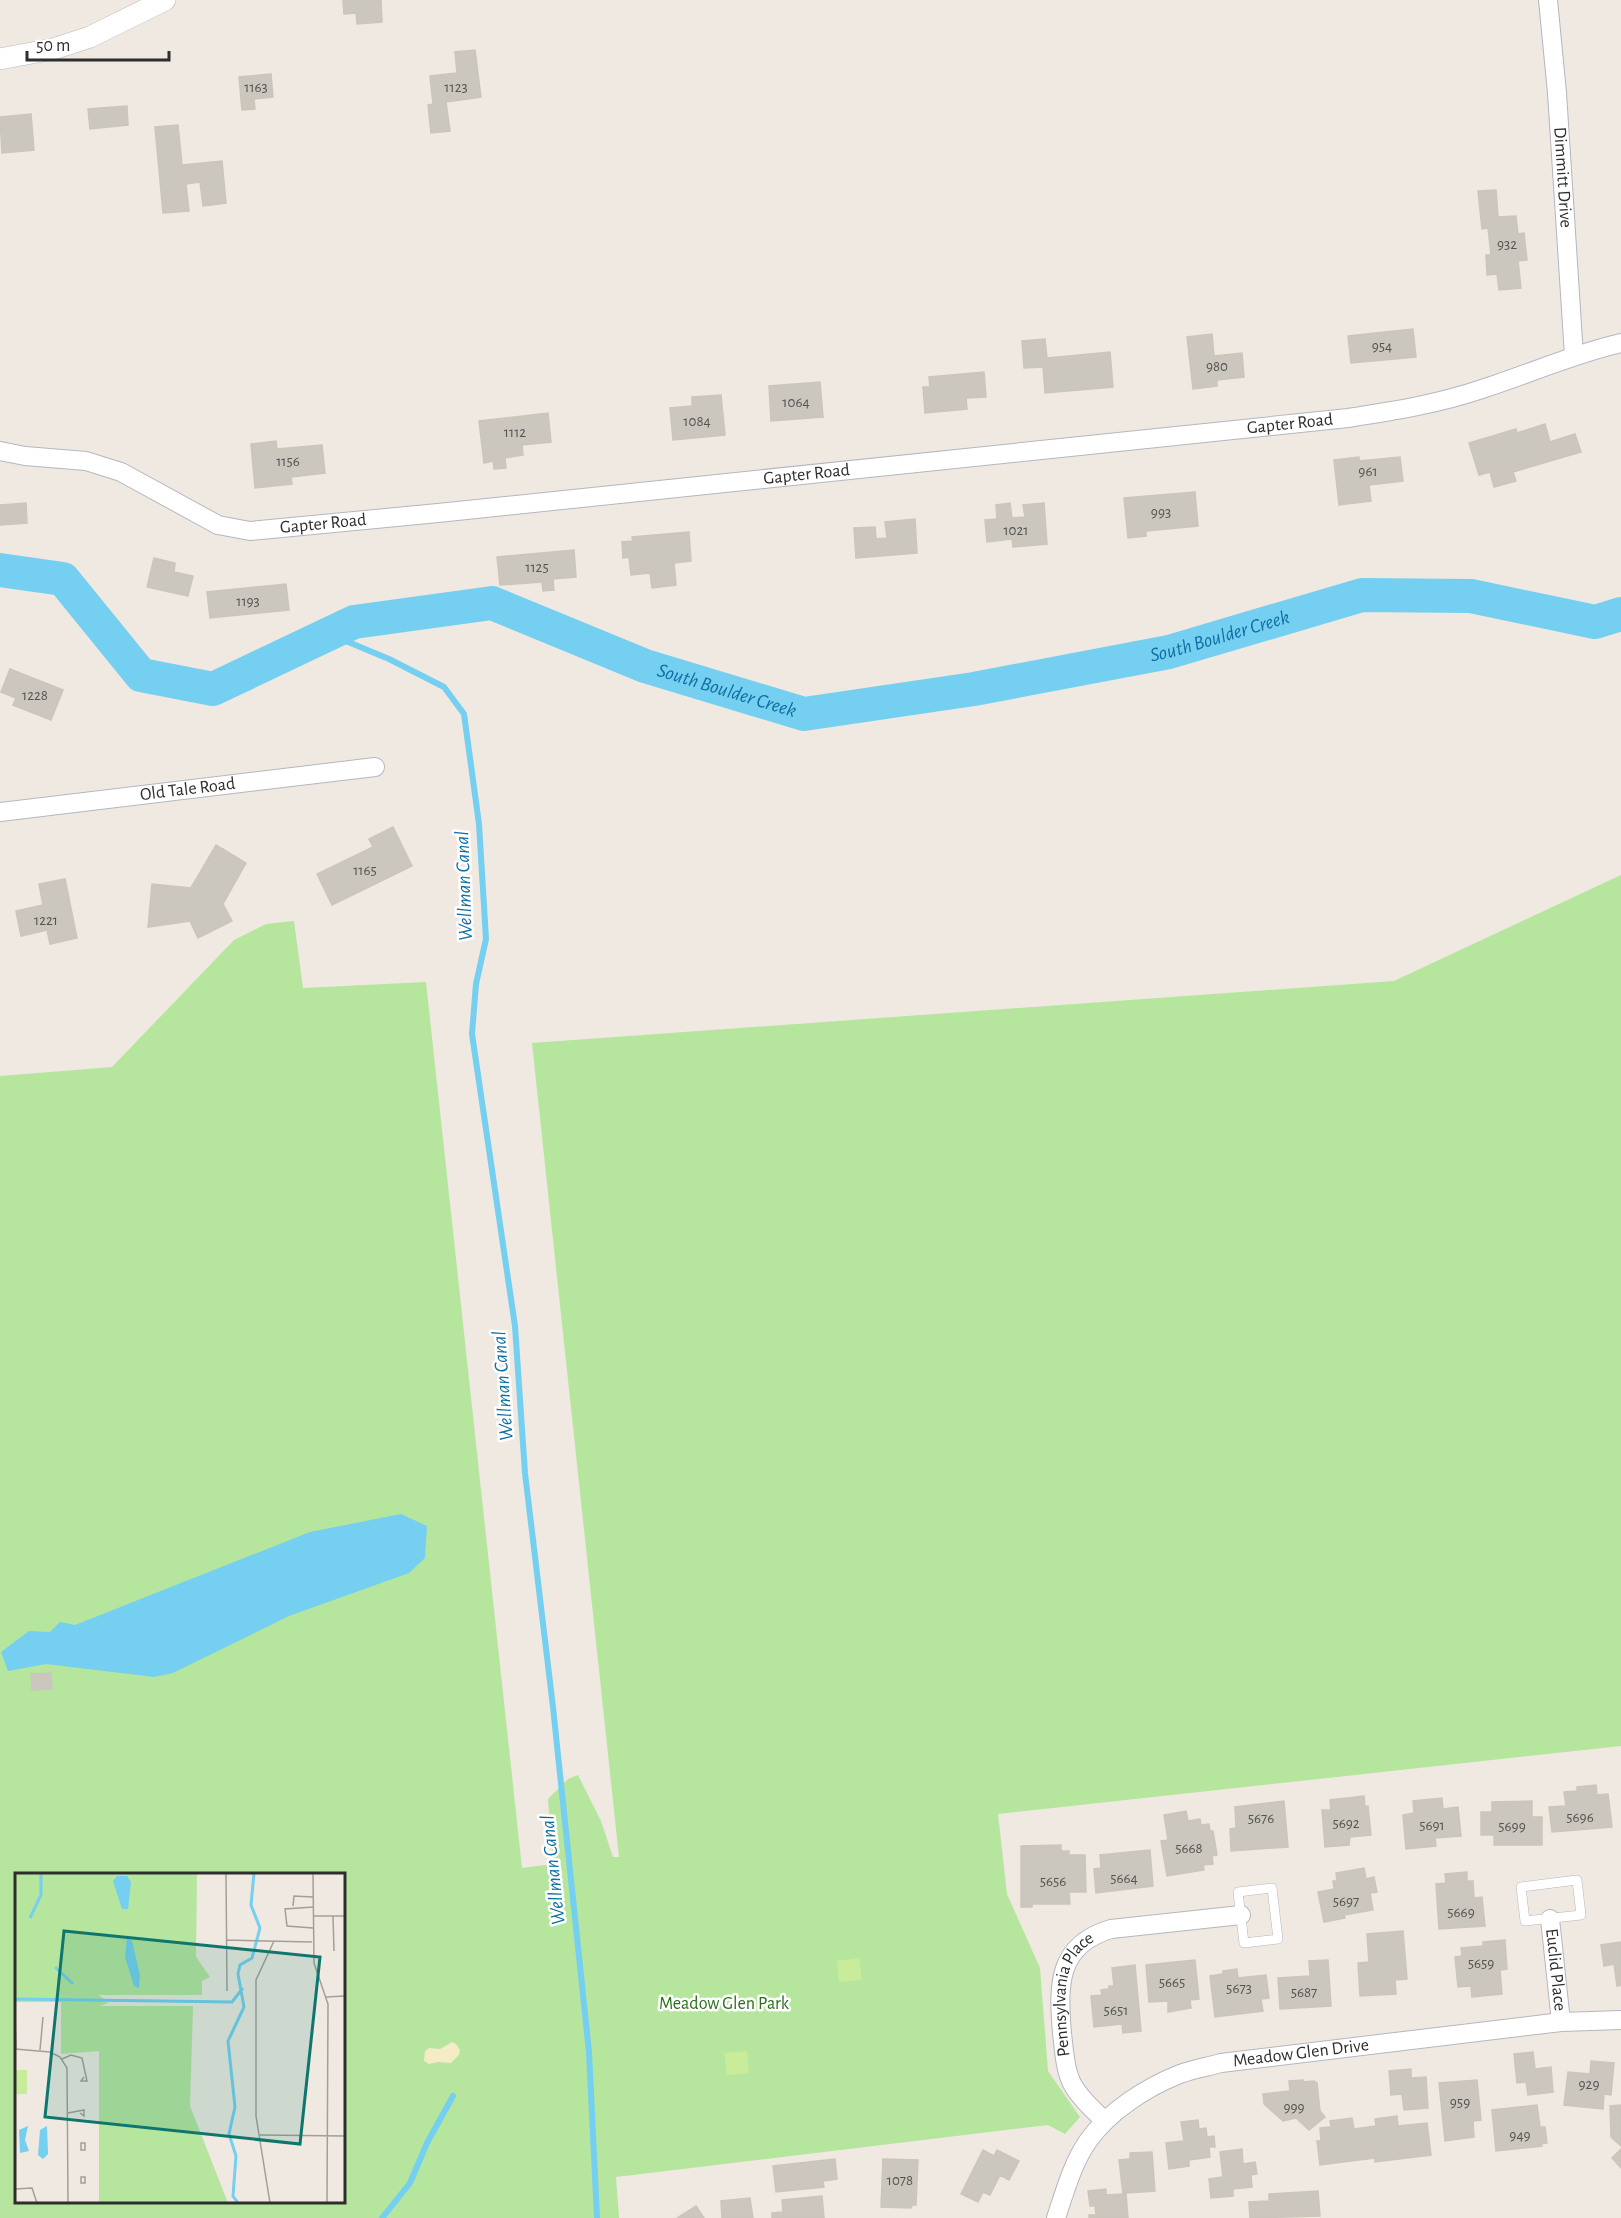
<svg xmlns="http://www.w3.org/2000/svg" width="1621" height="2218" font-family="'Alegreya Sans',sans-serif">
  <rect width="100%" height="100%" fill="#efe9e1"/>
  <!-- green -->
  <path fill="#b6e59e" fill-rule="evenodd" d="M 1621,875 L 1621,1746 L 998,1814 L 1007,1894 L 1040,1968 L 1048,2071 L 1080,2117 L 1065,2134 L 1048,2125 L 616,2177 L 619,2218 L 0,2218 L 0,1076 L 112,1067 L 234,940 L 266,924 L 294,921 L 303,988 L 426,982 L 522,1868 L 553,1864 L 548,1799 L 568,1779 L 578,1775 L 601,1821 L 613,1857 L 619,1857 L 532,1043 L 1394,981 ZM 16,1874 L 344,1874 L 344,2202 L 16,2202 Z"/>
  <!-- sand -->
  <path fill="#f3ecc5" d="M 452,2042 L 456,2044 L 460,2050 L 459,2055 L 451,2063 L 438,2062 L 429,2064 L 424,2061 L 425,2051 L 429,2048 L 440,2049 Z"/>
  <!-- pitch -->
  <path fill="#c9ec9a" d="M 859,1958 L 862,1980 L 839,1982 L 837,1961 Z
    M 747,2051 L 749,2073 L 727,2075 L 724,2053 Z"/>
  <!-- water -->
  <path fill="#75cff0" d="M 401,1514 L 427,1526 L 425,1558 L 409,1573 L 289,1616 L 173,1673 L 154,1677 L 46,1664 L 8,1671 L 1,1652 L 29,1631 L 50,1632 L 60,1622 L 75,1625 L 310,1532 Z"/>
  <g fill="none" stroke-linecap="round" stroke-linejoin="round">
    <!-- stream -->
    <path stroke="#75cff0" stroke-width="6" d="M 329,634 L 389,659 L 444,687 L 464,714 L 479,824 L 486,939 L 476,984 L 472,1034 L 515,1326 L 525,1473 L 553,1707 L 589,2052 L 597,2218
      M 382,2218 L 410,2183 L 427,2143 L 453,2096"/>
    <!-- river -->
    <path stroke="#75cff0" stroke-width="34" id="s1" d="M 0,570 L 63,579 L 141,675 L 213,689 L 354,622 L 492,603 L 645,666 L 804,714 L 974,689 L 1169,652 L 1362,595 L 1471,596 L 1595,622 L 1621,614"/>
  </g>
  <!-- building -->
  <path fill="#cbc7bf" stroke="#cbc5ba" stroke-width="1.5" d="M 343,0 L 381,0 L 382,22 L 357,24 L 356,13 L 344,14 Z
    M 475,50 L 481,97 L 446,102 L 450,131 L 431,133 L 428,105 L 433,104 L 430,76 L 457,73 L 455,52 Z
    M 271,74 L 273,97 L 254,99 L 255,109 L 242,110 L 239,77 Z
    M 127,106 L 128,125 L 90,129 L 88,109 Z
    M 31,114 L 34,150 L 2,153 L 0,117 Z
    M 178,125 L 182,165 L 222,161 L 226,203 L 203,206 L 200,182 L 186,184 L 189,211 L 163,213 L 155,127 Z
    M 1496,190 L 1498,217 L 1516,216 L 1518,234 L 1524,233 L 1527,260 L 1518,261 L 1521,288 L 1499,290 L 1497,274 L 1487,275 L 1486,255 L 1491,255 L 1488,228 L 1482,229 L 1478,191 Z
    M 1413,329 L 1416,357 L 1351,363 L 1348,336 Z
    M 1212,334 L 1214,356 L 1242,353 L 1244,377 L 1217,380 L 1217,386 L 1193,389 L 1187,337 Z
    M 1045,339 L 1047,358 L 1110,352 L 1113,387 L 1045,393 L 1043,367 L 1024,368 L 1022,341 Z
    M 984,372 L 986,397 L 966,398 L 967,409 L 925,413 L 923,387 L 930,387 L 929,377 Z
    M 820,382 L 823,417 L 771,421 L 769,386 Z
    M 721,395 L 725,435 L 673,440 L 670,408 L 692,406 L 692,397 Z
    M 548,413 L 551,442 L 522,445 L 523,455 L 505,458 L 506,468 L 494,469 L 493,461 L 484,463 L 479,421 Z
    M 1545,424 L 1550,442 L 1575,434 L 1581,452 L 1513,472 L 1516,481 L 1494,487 L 1490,472 L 1479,475 L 1469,443 L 1516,429 L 1517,433 Z
    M 276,441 L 277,449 L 322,445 L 325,473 L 291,477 L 292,484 L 255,488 L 251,444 Z
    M 1359,457 L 1359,461 L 1400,457 L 1403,481 L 1369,485 L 1371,501 L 1339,505 L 1334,460 Z
    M 1195,492 L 1198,526 L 1146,531 L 1146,536 L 1128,538 L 1124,498 Z
    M 26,503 L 27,523 L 0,525 L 0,505 Z
    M 1010,503 L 1012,518 L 1025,517 L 1023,505 L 1044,503 L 1047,544 L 1013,547 L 1012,539 L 987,542 L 985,520 L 997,519 L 996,505 Z
    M 915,519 L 917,553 L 856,558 L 854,528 L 875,527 L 876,539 L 887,538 L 885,522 Z
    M 689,532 L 691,561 L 674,563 L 676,585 L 652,588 L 650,573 L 631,575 L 629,557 L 623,558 L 622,542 L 633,541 L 632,537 Z
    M 574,550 L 576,577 L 553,579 L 554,590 L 543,591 L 542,582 L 500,585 L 497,557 Z
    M 154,558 L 175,563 L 174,572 L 193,576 L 188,596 L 147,587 Z
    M 286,584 L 289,610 L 210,618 L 207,592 Z
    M 10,669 L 63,690 L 51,720 L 13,705 L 16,698 L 1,692 Z
    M 393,827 L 412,866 L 332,905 L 317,874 L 373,847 L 369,839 Z
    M 216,845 L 246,863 L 223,904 L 232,921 L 198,938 L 190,921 L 148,927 L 152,884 L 191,888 Z
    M 65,879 L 77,938 L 50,944 L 47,930 L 21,936 L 16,911 L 43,905 L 39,884 Z
    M 51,1673 L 52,1689 L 32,1690 L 31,1674 Z
    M 1596,1785 L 1597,1795 L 1608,1794 L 1612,1827 L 1552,1832 L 1549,1807 L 1566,1806 L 1564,1792 L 1577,1791 L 1577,1787 Z
    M 1364,1796 L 1365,1807 L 1368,1806 L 1371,1835 L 1350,1837 L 1349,1845 L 1325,1847 L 1322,1810 L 1331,1810 L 1330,1800 Z
    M 1442,1798 L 1443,1809 L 1458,1807 L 1461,1836 L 1435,1838 L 1436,1846 L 1406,1849 L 1403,1815 L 1414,1813 L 1413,1801 Z
    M 1284,1801 L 1288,1847 L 1231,1851 L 1230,1829 L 1236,1828 L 1235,1807 Z
    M 1532,1801 L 1532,1817 L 1542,1817 L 1542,1845 L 1494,1845 L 1494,1835 L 1481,1835 L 1481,1812 L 1492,1812 L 1492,1802 Z
    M 1186,1811 L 1188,1821 L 1200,1819 L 1201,1825 L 1209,1824 L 1210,1831 L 1213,1831 L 1217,1855 L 1212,1856 L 1213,1864 L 1203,1865 L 1204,1870 L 1167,1876 L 1161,1841 L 1168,1840 L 1164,1815 Z
    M 1061,1845 L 1061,1851 L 1069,1851 L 1069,1855 L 1085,1855 L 1086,1892 L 1069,1892 L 1070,1904 L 1032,1904 L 1032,1907 L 1021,1907 L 1021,1846 Z
    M 1150,1850 L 1153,1886 L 1096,1893 L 1094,1869 L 1101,1868 L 1100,1855 Z
    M 1364,1868 L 1366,1879 L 1374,1877 L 1377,1892 L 1370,1893 L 1373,1910 L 1344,1915 L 1345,1918 L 1324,1922 L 1318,1892 L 1334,1889 L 1333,1881 L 1337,1881 L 1336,1873 Z
    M 1467,1872 L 1467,1881 L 1473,1881 L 1474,1898 L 1482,1897 L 1485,1926 L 1439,1929 L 1436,1884 L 1446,1883 L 1445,1874 Z
    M 1403,1931 L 1407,1979 L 1395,1980 L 1396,1994 L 1360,1996 L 1358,1963 L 1369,1962 L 1367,1934 Z
    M 1505,1940 L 1507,1969 L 1500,1970 L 1502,1994 L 1472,1997 L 1471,1986 L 1458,1987 L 1455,1957 L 1462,1956 L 1461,1948 L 1483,1946 L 1483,1942 Z
    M 1621,1942 L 1621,1985 L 1617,1986 L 1614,1964 L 1604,1966 L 1601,1945 Z
    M 1195,1960 L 1199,1999 L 1190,2000 L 1191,2008 L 1168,2012 L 1168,2001 L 1149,2002 L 1146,1965 Z
    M 1328,1960 L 1331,2006 L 1280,2009 L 1278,1978 L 1310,1976 L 1309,1961 Z
    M 1135,1965 L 1141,2031 L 1123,2033 L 1122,2024 L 1094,2027 L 1091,1996 L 1102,1995 L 1101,1990 L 1109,1989 L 1109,1986 L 1114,1986 L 1112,1968 Z
    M 1237,1969 L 1238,1978 L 1266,1975 L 1269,1998 L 1261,1999 L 1263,2011 L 1215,2017 L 1210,1976 L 1223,1974 L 1223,1971 Z
    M 1533,2052 L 1535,2069 L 1551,2067 L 1553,2092 L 1528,2095 L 1526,2082 L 1517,2083 L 1514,2054 Z
    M 1591,2061 L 1614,2063 L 1611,2095 L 1604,2094 L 1603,2109 L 1564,2105 L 1568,2072 L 1590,2074 Z
    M 1411,2069 L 1411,2078 L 1426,2077 L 1428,2108 L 1404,2110 L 1402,2094 L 1391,2095 L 1389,2071 Z
    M 1303,2080 L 1303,2082 L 1314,2081 L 1317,2083 L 1320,2111 L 1325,2117 L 1309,2130 L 1296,2118 L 1283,2121 L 1264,2104 L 1263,2094 L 1290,2091 L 1289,2081 Z
    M 1477,2080 L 1481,2120 L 1473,2121 L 1474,2137 L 1445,2141 L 1439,2083 Z
    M 1537,2105 L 1540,2127 L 1545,2127 L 1547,2143 L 1541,2144 L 1542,2146 L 1496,2151 L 1492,2110 Z
    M 1621,2105 L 1621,2146 L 1611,2137 L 1610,2106 Z
    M 1397,2116 L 1398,2126 L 1427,2123 L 1431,2155 L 1375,2162 L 1375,2158 L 1320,2165 L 1317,2141 L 1321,2141 L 1320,2128 L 1331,2127 L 1330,2121 L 1352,2118 L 1354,2129 L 1376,2126 L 1375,2119 Z
    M 1198,2120 L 1199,2129 L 1206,2128 L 1207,2137 L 1214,2136 L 1215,2147 L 1209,2147 L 1210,2157 L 1189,2160 L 1189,2166 L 1169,2169 L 1166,2143 L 1184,2141 L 1181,2122 Z
    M 1242,2149 L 1243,2164 L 1255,2162 L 1257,2174 L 1251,2175 L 1252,2187 L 1233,2189 L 1233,2196 L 1211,2198 L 1209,2179 L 1223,2177 L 1220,2152 Z
    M 1621,2149 L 1621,2168 L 1612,2158 Z
    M 983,2150 L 994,2156 L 997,2150 L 1019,2161 L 1009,2180 L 1000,2175 L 990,2195 L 983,2192 L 978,2202 L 961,2194 Z
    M 1152,2152 L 1155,2191 L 1126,2193 L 1128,2218 L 1089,2218 L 1089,2215 L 1096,2215 L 1095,2206 L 1090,2206 L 1088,2191 L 1106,2189 L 1106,2195 L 1123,2194 L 1119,2160 L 1130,2159 L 1130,2153 Z
    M 835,2159 L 837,2179 L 823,2181 L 824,2187 L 776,2192 L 773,2166 Z
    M 883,2159 L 918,2160 L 916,2205 L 912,2205 L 911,2208 L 881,2207 Z
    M 1318,2191 L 1320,2216 L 1250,2218 L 1249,2202 L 1269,2201 L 1269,2194 Z
    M 822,2196 L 824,2218 L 772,2218 L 772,2213 L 783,2212 L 782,2200 Z
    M 750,2198 L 753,2218 L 722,2218 L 721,2201 Z
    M 696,2206 L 704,2218 L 677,2218 Z"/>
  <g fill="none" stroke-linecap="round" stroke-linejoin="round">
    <defs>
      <path id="service" d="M 1577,1880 L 1581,1915 L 1525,1921 L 1521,1887 Z
        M 1272,1888 L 1278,1939 L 1244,1943 L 1238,1892 Z"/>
      <g id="minor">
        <path id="s2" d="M 1548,0 L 1557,93 L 1574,356"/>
        <path id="s3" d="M 0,451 L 25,456 L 86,461 L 121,472 L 218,525 L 250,531 L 438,513 L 1348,418 C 1393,411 1438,404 1482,389 C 1529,374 1573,354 1621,343"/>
        <path id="s4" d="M 0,812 L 375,767"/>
        <path id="s5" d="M 1550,1919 L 1561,2022"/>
        <path id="s6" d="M 1105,2121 C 1094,2111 1082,2100 1074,2087 C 1065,2073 1064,2050 1062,2033 C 1058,1985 1057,1945 1111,1929 L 1241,1915"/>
        <path id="s7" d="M 1056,2218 C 1064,2194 1073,2162 1088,2141 C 1109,2111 1147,2087 1180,2074 C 1193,2069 1207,2067 1221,2063 L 1561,2022 L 1621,2020"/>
      </g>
      <path id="tertiary" d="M 0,59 L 53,49 L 90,37 L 165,0"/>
    </defs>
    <!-- service casing -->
    <use href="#service" stroke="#b4b7c1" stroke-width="10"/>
    <!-- minor casing -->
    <use href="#minor" stroke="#b4b7c1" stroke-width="20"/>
    <!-- tertiary casing -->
    <use href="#tertiary" stroke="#b4b7c1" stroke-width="22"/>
    <!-- service -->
    <use href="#service" stroke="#fff" stroke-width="9"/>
    <!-- minor -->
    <use href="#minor" stroke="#fff" stroke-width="18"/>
    <!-- tertiary -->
    <use href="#tertiary" stroke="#fff" stroke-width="21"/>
  </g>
  <g text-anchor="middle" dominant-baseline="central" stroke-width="5" stroke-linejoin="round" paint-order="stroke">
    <!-- number labels -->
    <g font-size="15" fill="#555452">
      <text x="256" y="87">1163</text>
      <text x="456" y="87">1123</text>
      <text x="1507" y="244">932</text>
      <text x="1382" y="346">954</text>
      <text x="1217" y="366">980</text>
      <text x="796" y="402">1064</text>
      <text x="697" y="421">1084</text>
      <text x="515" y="432">1112</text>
      <text x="288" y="461">1156</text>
      <text x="1368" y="471">961</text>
      <text x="1161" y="512">993</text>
      <text x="1016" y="530">1021</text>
      <text x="537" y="567">1125</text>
      <text x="248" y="601">1193</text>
      <text x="35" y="695">1228</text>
      <text x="365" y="870">1165</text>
      <text x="46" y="920">1221</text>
      <text x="1580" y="1817">5696</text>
      <text x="1261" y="1818">5676</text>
      <text x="1346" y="1823">5692</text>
      <text x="1432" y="1825">5691</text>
      <text x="1512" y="1826">5699</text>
      <text x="1189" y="1848">5668</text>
      <text x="1124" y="1878">5664</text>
      <text x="1053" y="1881">5656</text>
      <text x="1346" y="1901">5697</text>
      <text x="1461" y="1912">5669</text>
      <text x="1481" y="1963">5659</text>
      <text x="1172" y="1982">5665</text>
      <text x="1239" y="1988">5673</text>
      <text x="1304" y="1992">5687</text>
      <text x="1116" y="2010">5651</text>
      <text x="1589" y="2084">929</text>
      <text x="1460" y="2102">959</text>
      <text x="1294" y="2107">999</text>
      <text x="1520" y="2135">949</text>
      <text x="900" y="2180">1078</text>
    </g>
    <!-- street labels -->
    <g font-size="18" fill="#2e2e2e" stroke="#fff">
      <text stroke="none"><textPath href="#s2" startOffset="178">Dimmitt Drive</textPath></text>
      <text stroke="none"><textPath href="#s3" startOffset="1312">Gapter Road</textPath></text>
      <text stroke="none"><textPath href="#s3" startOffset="826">Gapter Road</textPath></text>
      <text stroke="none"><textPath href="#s3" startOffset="340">Gapter Road</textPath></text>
      <text stroke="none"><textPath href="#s4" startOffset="189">Old Tale Road</textPath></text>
      <text stroke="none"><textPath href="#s5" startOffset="51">Euclid Place</textPath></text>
      <text stroke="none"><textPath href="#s6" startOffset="144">Pennsylvania Place</textPath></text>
      <text stroke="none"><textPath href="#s7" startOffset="322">Meadow Glen Drive</textPath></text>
    </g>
    <!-- park labels -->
    <g font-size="18" fill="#2c6e1b" stroke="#fff">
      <text x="724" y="2004">Meadow Glen Park</text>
    </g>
    <!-- water labels -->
    <g font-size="20" font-style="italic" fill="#0d6fa3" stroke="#fff">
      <text stroke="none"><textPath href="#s1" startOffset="1311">South Boulder Creek</textPath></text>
      <text stroke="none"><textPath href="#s1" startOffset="807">South Boulder Creek</textPath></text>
      <text transform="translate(464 886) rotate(-92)">Wellman Canal</text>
      <text transform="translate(503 1386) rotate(-94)">Wellman Canal</text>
      <text transform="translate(553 1870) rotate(-96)">Wellman Canal</text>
    </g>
  </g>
  <!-- overview -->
  <g transform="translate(15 1873)">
    <rect width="330" height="330" fill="#efe9e1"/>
    <path d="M 0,0 L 182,0 L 181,84 L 195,104 L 187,108 L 187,122 L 84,122 L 93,130 L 84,133 L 178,133 L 175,233 L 213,330 L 84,330 L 84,178 L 46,181 L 46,129 L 0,129 Z" fill="#b6e59e"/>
    <path d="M 0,197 L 12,197 L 12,221 L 0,221 Z" fill="#c9ec9a"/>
    <path d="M 102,3 L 112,3 L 116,9 L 113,36 L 107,36 L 98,8 ZM 112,65 L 117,68 L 125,102 L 124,115 L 119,113 L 110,84 ZM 13,253 L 10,267 L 14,278 L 5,280 L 4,257 ZM 32,253 L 33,281 L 28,286 L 23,282 L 25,257 Z" fill="#75cff0"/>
    <path fill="none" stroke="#75cff0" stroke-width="3" d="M 15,45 L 26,22 L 26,0M 40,94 L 58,111M 0,126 L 217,129 L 228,115M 223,330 L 218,323 L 221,283 L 214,261 L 220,234 L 213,168 L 229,134 L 223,101 L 225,92 L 237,85 L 245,55 L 236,32 L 239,0"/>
    <path fill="none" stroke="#a29e99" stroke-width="1.5" d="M 211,0 L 212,118M 298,0 L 299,90 L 313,131 L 312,330M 278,33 L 279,23 L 298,24M 299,43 L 330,43M 318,43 L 319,78M 298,55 L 272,53 L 270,36 L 298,34M 211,67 L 297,69M 311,124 L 330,123M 0,146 L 1,176M 0,176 L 35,179 L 45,184 L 52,195 L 53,330M 25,177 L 28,144M 47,186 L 56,182 L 67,185 L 72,208 L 66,208 L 69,204M 53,240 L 69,237 L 69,243 L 65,240M 245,262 L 330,263M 66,270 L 70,270 L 70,277 L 66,277 ZM 66,304 L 70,304 L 70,310 L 66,310 ZM 0,316 L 17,315 L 22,330M 255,330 L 241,243 L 241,107 L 259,68"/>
    <path fill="#0f766e" fill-opacity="0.15" stroke="#0f766e" stroke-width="3" d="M 49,58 L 305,84 L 285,271 L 30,244 Z"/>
    <rect width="330" height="330" fill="none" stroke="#2e2e2e" stroke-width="3"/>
  </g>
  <!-- scale -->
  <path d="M27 51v9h142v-9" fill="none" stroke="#2e2e2e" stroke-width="3"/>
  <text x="36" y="51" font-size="18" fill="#2e2e2e" stroke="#ffffff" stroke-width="4.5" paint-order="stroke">50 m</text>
</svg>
